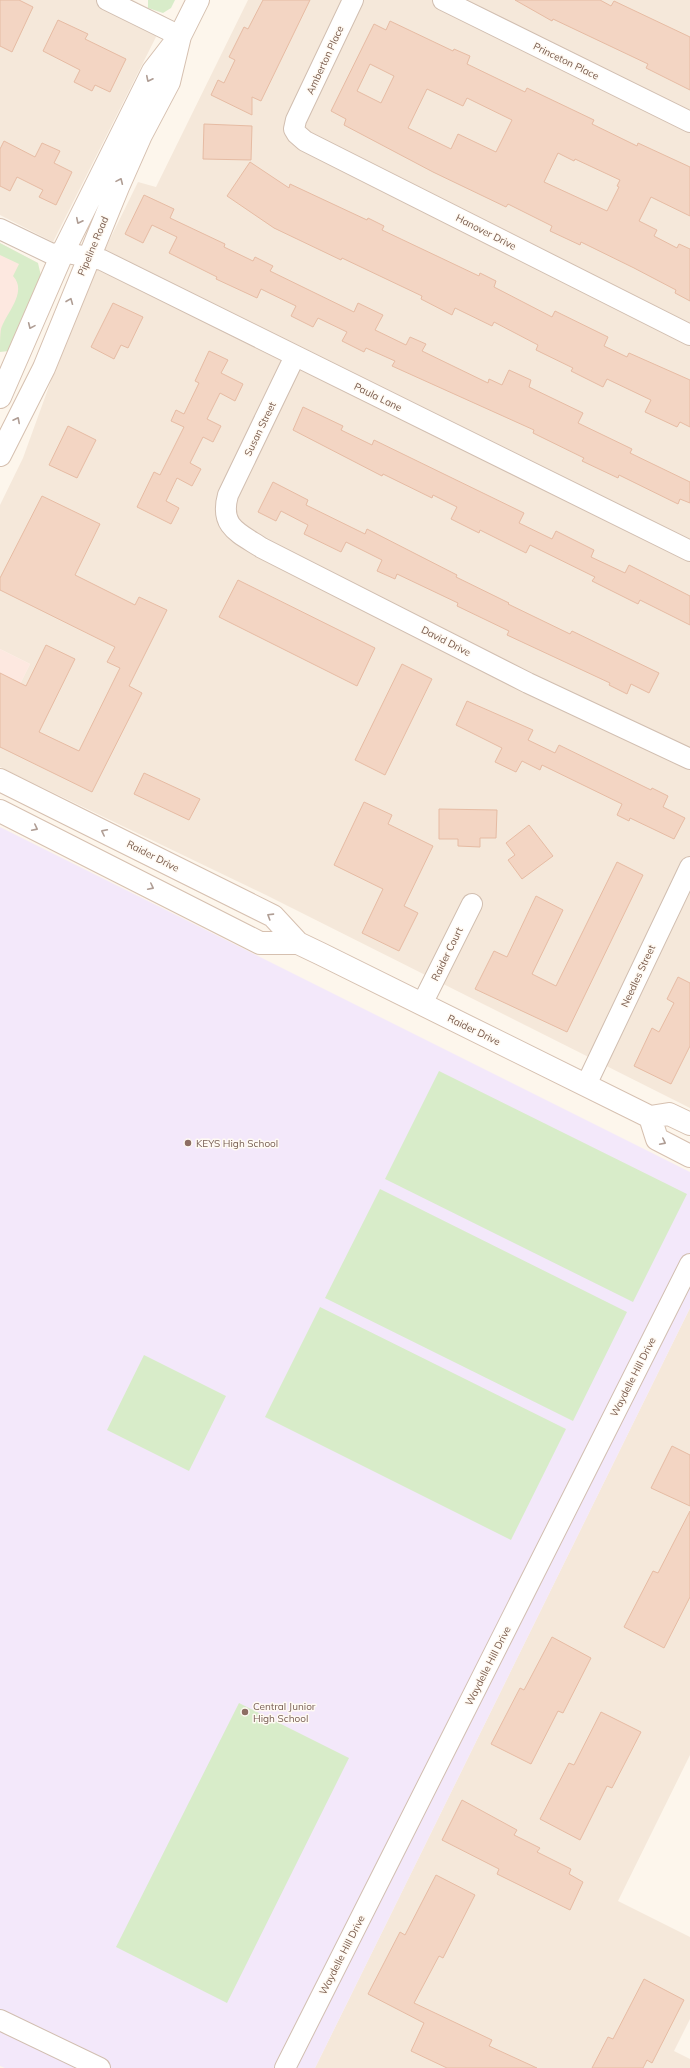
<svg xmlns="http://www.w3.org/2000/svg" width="690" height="2068" font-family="Mulish,sans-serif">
  <rect width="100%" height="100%" fill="#fdf6ec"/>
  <!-- residential -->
  <path fill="#f5e8da" d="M 0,0 L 133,0 L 166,17 L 53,242 L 0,215 Z
    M 248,0 L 690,0 L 690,1108 L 266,895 L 0,767 L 0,724 L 30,664 L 0,649 L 0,505 L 23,458 L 81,298 L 138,182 L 156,187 Z
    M 690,1308 L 690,1755 L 618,1901 L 690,1937 L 690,2019 L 674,2051 L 690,2059 L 690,2068 L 315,2068 Z"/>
  <!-- commercial -->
  <path fill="#fde8e0" d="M 0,243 L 38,263 L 0,344 Z
    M 0,649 L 30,664 L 0,724 Z"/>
  <!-- education -->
  <path fill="#f3e8fa" d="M 0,827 L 690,1172 L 690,1308 L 315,2068 L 5,2068 L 0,2066 Z"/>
  <!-- green -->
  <path fill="#d8ecc9" d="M 148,0 L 175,0 L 171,8 L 163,13 L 148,8 Z
    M 0,243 L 38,263 L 41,276 L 9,351 L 0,352 C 0,345 0,335 1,329 C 6,313 28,292 13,276 L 19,264 L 0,255 Z
    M 439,1071 L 687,1194 L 633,1302 L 385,1179 Z
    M 380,1189 L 627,1312 L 573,1421 L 325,1298 Z
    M 320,1307 L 566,1429 L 511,1540 L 265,1417 Z
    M 144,1355 L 226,1396 L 189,1471 L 107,1430 Z
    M 239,1703 L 349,1758 L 227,2003 L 116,1947 Z"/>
  <!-- building -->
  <path fill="#f3d5c3" stroke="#e6bba3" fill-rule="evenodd" d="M 0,0 L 19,0 L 33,7 L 12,52 L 0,46 Z
    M 263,0 L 310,0 L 261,101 L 252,97 L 252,115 L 211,95 L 218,80 L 224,83 L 235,60 L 229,57 L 244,27 L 248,29 Z
    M 515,0 L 600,0 L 611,6 L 614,1 L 690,37 L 690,90 L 646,68 L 648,64 L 553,19 L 552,21 Z
    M 58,20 L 88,34 L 85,39 L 126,59 L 110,92 L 95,85 L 92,91 L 74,82 L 80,70 L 43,51 Z
    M 390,21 L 453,51 L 454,49 L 470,56 L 467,64 L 525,92 L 527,88 L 594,120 L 592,124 L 637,146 L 638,143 L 690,167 L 690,216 L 651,197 L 639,221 L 657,230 L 654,236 L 677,248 L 679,244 L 690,249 L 690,301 L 675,293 L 676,290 L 634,268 L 581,242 L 580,245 L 550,231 L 552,226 L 508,204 L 506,207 L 433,172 L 344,125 L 346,119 L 331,111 L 374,24 L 386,30 ZM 370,64 L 394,76 L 381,103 L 357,91 ZM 427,89 L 463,106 L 467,98 L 512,120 L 496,152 L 458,134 L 451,149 L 408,128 ZM 558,153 L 574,161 L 575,159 L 620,180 L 617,186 L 619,187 L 607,211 L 544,182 Z
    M 204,124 L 252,126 L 251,160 L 203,159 Z
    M 4,141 L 35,157 L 42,143 L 60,151 L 54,163 L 72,172 L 56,205 L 39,197 L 43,190 L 17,177 L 10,191 L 0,186 L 0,149 Z
    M 250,162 L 289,188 L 290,184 L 367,220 L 368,218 L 384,226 L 382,230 L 479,276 L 480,273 L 496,281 L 494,287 L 552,317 L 555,311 L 608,337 L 604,346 L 627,357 L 629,353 L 690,380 L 690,427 L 680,422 L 677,427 L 645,412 L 651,400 L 607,379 L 603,387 L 571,371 L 573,368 L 536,350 L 538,345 L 494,322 L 492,326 L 455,308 L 452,315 L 421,299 L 422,296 L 342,258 L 341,260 L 274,228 L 227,196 Z
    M 144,195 L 174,209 L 170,218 L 225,244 L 224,247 L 253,261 L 255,257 L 273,266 L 270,271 L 354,312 L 358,303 L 383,315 L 375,330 L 406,345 L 410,337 L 426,344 L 422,351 L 488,383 L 489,379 L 502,385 L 509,370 L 531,380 L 529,387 L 583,413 L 578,423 L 632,449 L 630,453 L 690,482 L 690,503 L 680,499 L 678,504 L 619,475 L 618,478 L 582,461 L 584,458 L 533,433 L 534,430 L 392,366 L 395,361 L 366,348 L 364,352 L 342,341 L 347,332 L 318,318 L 313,327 L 291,316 L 296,306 L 261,289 L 257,298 L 216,279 L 217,277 L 169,253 L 177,237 L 152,225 L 143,243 L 125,234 Z
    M 113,303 L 143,317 L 128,348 L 121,345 L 114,359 L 91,347 Z
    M 209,351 L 228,360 L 221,373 L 243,384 L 235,401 L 220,393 L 207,419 L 221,426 L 213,442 L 203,437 L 190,463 L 201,469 L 192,486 L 177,478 L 166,501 L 179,508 L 171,524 L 137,507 L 154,472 L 160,475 L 184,427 L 171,421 L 176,410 L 184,414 L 199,383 L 195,381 Z
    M 303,407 L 343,426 L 341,430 L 372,445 L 374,440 L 524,513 L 519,523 L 552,539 L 556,531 L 594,550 L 591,557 L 625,573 L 629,565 L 690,596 L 690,625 L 640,600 L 638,604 L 592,581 L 595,577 L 530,545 L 526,553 L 480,530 L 479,533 L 451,519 L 457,507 L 433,495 L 432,498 L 383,474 L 382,476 L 293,430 Z
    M 68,426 L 96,440 L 77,478 L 49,465 Z
    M 273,482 L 308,500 L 306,505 L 365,534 L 367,529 L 457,575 L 456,577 L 509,603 L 508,604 L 570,634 L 572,631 L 659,673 L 649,693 L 631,684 L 627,694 L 609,685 L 610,683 L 507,635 L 509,631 L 457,606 L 458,603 L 397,574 L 395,579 L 377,571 L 382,560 L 346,542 L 341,552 L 304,534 L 308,525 L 281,511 L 276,521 L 258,512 Z
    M 42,496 L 100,524 L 75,575 L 135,605 L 139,597 L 167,610 L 129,686 L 142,693 L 92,792 L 0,747 L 0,673 L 26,686 L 46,645 L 75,659 L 39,732 L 79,751 L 120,668 L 107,662 L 115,647 L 0,590 L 0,578 Z
    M 238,580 L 375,648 L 357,686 L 219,617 Z
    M 402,664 L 432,679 L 385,775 L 355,760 Z
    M 467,701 L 533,730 L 528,740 L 555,753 L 559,745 L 651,790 L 652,788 L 668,796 L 663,807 L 685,818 L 674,839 L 630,818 L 629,821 L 617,815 L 622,804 L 542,765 L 540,770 L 522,761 L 516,772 L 495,762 L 502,748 L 456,725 Z
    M 144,773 L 200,799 L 189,820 L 134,794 Z
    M 364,802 L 392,815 L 388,824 L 433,846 L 404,906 L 418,913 L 399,951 L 362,933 L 383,889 L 334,865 Z
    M 439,809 L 497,810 L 496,838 L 480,838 L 480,847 L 458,846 L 458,839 L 439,839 Z
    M 529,825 L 553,856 L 522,879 L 508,860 L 515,855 L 506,843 Z
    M 617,862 L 643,875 L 567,1032 L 475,989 L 494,951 L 507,957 L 536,896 L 563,910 L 532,974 L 556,986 Z
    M 678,977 L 690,983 L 690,1046 L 671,1084 L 634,1066 L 652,1028 L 659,1032 L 674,1003 L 667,999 Z
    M 672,1446 L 690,1455 L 690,1506 L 651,1488 Z
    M 690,1511 L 690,1597 L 664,1648 L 624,1627 L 653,1571 L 658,1573 Z
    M 552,1637 L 591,1658 L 563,1713 L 558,1711 L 531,1764 L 491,1744 L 520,1688 L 524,1690 Z
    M 601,1712 L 641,1732 L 612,1788 L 607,1786 L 580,1840 L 540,1819 L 569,1763 L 574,1765 Z
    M 462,1800 L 517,1830 L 514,1835 L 540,1848 L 537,1852 L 571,1869 L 569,1874 L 583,1882 L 570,1910 L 497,1874 L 499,1869 L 442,1840 Z
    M 436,1875 L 475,1895 L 443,1958 L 439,1956 L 414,2003 L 492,2040 L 489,2046 L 537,2068 L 447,2068 L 411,2051 L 424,2023 L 368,1994 L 400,1932 L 405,1935 Z
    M 644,1979 L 684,2000 L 652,2063 L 647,2060 L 643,2068 L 592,2068 L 608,2037 L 613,2039 Z"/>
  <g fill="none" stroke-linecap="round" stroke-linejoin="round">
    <defs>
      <path id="street" d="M 107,0 L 180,36
        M 353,0 L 296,120 L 294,129 L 297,134 L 305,141 L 690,335
        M 443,0 L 690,122
        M 0,229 L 52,254 L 63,252 L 102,260 L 690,551
        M 295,356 L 228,495 C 219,527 239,533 262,548 L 528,683 L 690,759
        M 422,1004 L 472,904
        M 586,1085 L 690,867
        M 0,2020 L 100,2068
        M 285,2068 L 690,1264"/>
      <path id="secondary" d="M 0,397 L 63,252 L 153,71 L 180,36 L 198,0
        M 0,455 L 44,368 L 118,187 L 141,135 L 169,82 L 180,36
        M 0,780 L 273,916 L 298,943 L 321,954 L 650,1117 L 669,1114 L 690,1124
        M 0,811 L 260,943 L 298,943
        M 650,1117 L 657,1139 L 690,1156"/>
    </defs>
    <!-- street casing -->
    <use href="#street" stroke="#d1beb0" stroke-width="22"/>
    <!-- secondary casing -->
    <use href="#secondary" stroke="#d6c0b0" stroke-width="24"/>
    <!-- street -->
    <use href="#street" stroke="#fff" stroke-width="20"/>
    <!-- secondary -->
    <use href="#secondary" stroke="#fff" stroke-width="22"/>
  </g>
  <!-- one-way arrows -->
  <defs><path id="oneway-chevron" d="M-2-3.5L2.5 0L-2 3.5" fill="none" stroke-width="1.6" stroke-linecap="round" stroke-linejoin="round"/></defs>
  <g stroke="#af9d94">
    <use href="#oneway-chevron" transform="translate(149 79) rotate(116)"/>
    <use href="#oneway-chevron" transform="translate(120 181) rotate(-66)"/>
    <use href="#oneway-chevron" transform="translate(79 221) rotate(116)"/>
    <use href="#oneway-chevron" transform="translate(70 301) rotate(-68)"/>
    <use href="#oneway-chevron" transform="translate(31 326) rotate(114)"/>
    <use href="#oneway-chevron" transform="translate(17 420) rotate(-63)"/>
    <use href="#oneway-chevron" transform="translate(35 828) rotate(27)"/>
    <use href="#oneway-chevron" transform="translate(104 832) rotate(-153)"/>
    <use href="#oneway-chevron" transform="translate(151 887) rotate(27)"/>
    <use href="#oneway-chevron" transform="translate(270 916) rotate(-148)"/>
    <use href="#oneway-chevron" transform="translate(663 1142) rotate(27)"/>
  </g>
  <!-- markers -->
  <g fill="#8d6e63" stroke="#fffaf3" stroke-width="1.5">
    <circle cx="188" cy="1143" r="4"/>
    <circle cx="245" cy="1712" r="4"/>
  </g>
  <g text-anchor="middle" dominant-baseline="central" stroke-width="3" stroke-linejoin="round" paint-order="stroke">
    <!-- street labels -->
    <g font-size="10" fill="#7a5c4d" stroke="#fffaf3">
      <text transform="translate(325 60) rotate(-65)">Amberton Place</text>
      <text transform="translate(566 61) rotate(26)">Princeton Place</text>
      <text transform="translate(486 232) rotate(27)">Hanover Drive</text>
      <text transform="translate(93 246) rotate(-67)">Pipeline Road</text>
      <text transform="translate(378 397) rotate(26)">Paula Lane</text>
      <text transform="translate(260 429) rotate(-64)">Susan Street</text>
      <text transform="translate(446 641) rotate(27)">David Drive</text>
      <text transform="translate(153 856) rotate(27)">Raider Drive</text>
      <text transform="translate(447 954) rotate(-64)">Raider Court</text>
      <text transform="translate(638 976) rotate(-65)">Needles Street</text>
      <text transform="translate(474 1030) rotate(26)">Raider Drive</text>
      <text transform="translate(633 1377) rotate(-63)">Waydelle Hill Drive</text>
      <text transform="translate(488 1666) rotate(-63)">Waydelle Hill Drive</text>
      <text transform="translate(342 1955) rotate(-63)">Waydelle Hill Drive</text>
    </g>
    <!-- education labels -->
    <g font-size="10" fill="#785e54" stroke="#fffaf3" text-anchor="start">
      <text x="196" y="1143">KEYS High School</text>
      <text x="253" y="1706">Central Junior<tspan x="253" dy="12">High School</tspan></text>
    </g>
  </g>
</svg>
